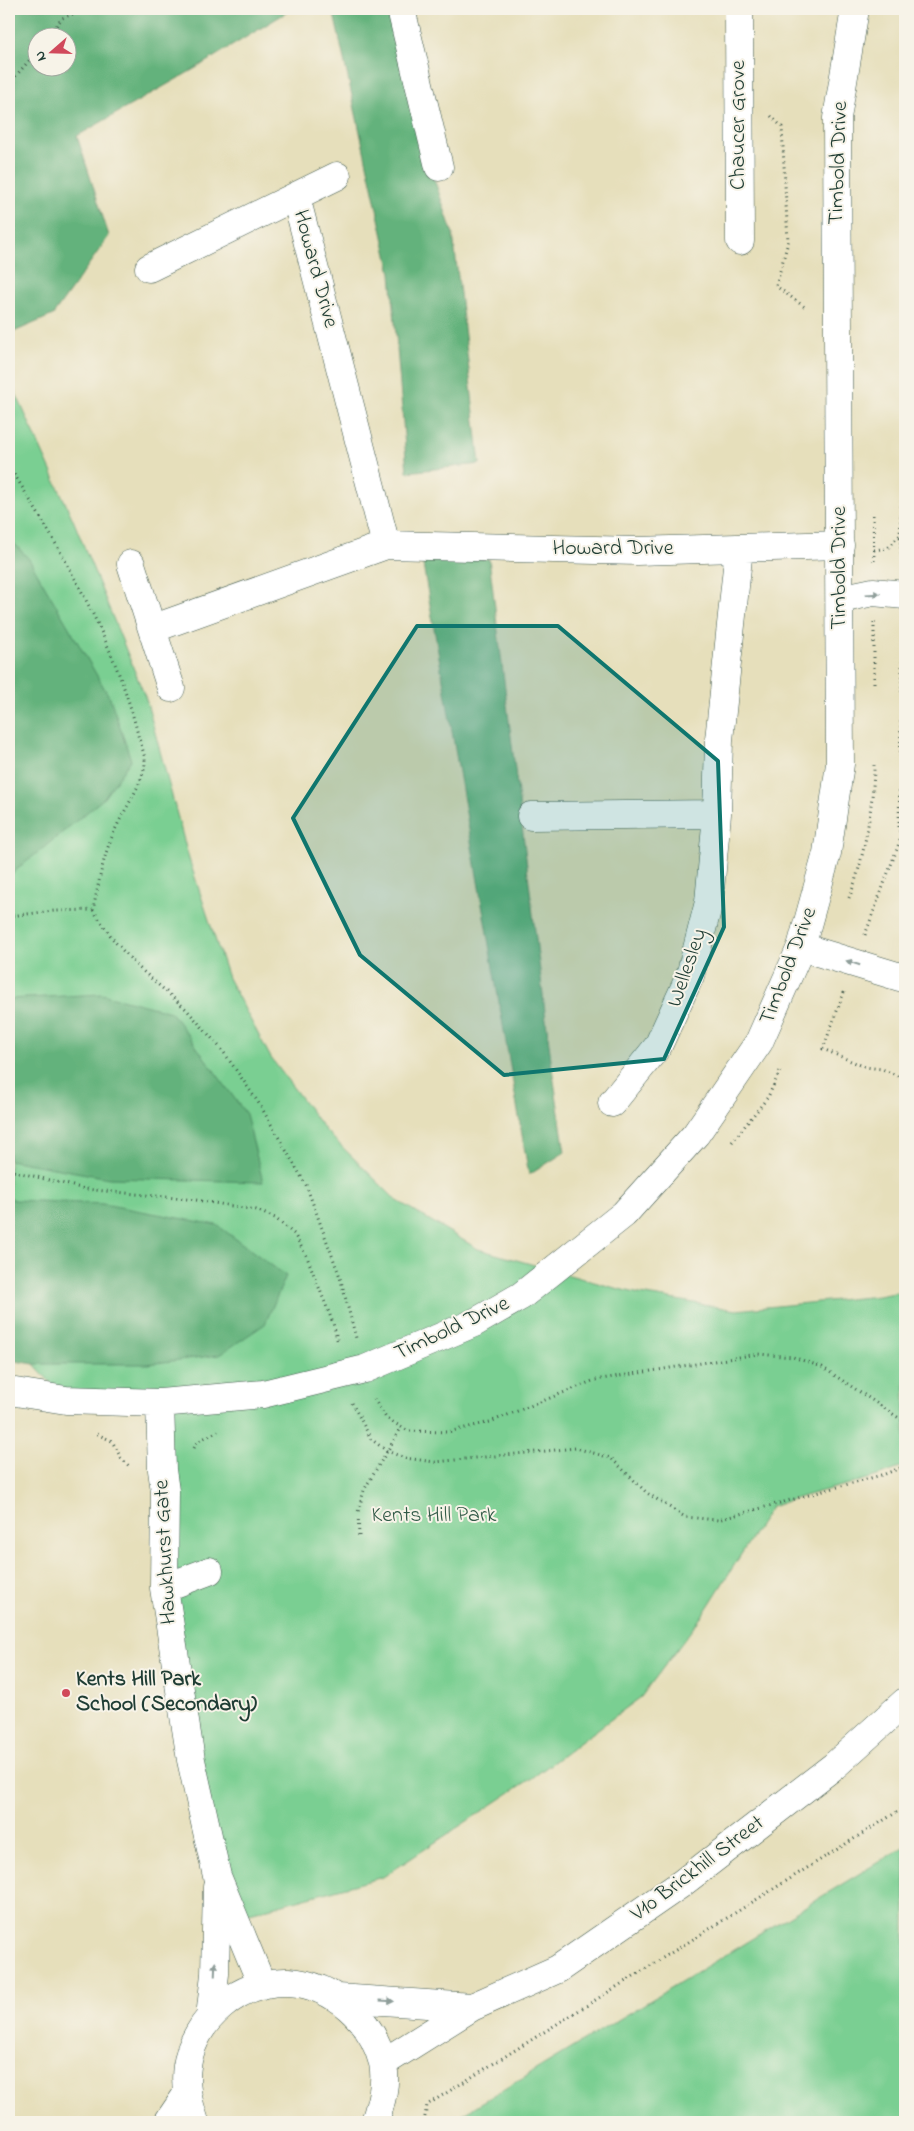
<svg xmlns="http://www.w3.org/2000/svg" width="914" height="2131" font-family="'Indie Flower',sans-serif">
  <rect width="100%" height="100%" fill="#f7f3e8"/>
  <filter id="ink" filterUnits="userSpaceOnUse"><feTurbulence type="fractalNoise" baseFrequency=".02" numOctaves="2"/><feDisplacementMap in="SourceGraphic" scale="10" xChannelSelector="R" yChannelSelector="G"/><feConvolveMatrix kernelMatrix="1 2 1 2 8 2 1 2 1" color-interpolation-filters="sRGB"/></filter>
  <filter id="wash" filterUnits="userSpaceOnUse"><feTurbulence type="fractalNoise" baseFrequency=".0096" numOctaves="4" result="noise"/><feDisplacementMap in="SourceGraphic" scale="20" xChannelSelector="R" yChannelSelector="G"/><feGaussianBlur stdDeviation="1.12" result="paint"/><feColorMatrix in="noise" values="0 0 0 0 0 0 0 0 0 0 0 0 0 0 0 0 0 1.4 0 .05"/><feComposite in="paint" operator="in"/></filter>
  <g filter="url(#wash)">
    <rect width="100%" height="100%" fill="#e6dfbb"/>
    <!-- green -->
    <path fill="#7acf92" stroke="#4c8663" d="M 9,378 L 74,522 L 146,699 L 189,859 L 228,978 L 271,1058 L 325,1130 L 396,1200 L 478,1249 L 615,1288 L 640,1294 L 736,1310 L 879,1296 L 905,1291 L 905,1466 C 862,1484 815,1490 771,1507 L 702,1616 L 641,1697 L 532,1778 L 383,1877 L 235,1917 L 191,1760 L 160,1403 L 66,1400 L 9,1336 Z
      M 905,1846 L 905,2122 L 452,2122 L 453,2120 Z"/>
    <!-- forest -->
    <path fill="#63b27c" stroke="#417858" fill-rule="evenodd" d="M 9,9 L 292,9 L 196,68 L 77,136 L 109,236 L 53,315 L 9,334 ZM 38,38 L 68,38 L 68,68 L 38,68 Z
      M 309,9 L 388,9 L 431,170 L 453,234 L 480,464 L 407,472 L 391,273 L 334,14 Z
      M 9,538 L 29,559 L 110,698 L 131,760 L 103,799 L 9,876 Z
      M 422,559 L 489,559 L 552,1068 L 565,1152 L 529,1175 Z
      M 102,994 L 171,1012 L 246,1114 L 263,1182 L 109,1178 L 9,1160 L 9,999 Z
      M 9,1197 L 15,1200 L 103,1204 L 217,1225 L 286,1276 L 265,1324 L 219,1355 L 148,1364 L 34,1364 L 9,1360 Z"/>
  </g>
  <g filter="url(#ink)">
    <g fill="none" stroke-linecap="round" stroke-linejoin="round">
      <defs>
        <path id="minor" d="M 401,9 L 439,167
          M 739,9 L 740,241
          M 296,197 L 386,545
          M 149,268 L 337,176
          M 131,564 L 171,688
          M 840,599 L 873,592 L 905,595
          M 152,629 L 386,545 L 637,551 L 840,545
          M 531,816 L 717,814
          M 801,947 L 900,977
          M 612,1103 L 658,1046 L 690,976 L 709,902 L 717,814 L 719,740 L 739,548
          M 9,1391 L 66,1400 L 160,1403 L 263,1394 L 365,1369 L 474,1323 L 521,1296 L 624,1214 L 696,1134 L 759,1042 L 801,947 L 827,853 L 840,764 L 837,118 L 855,9
          M 160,1403 L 162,1470 L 165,1491 L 164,1588 L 191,1760 L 217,1876 L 262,1985
          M 164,1588 L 209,1571
          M 338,1998 L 472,2007
          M 210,2017 L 215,1974 L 217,1886
          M 383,2063 L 472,2007 L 558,1969 L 681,1884 L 834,1766 L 905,1702
          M 168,2122 L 187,2094
          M 195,2122 C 189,2104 184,2086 187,2066 C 194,2019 240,1980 289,1982 C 334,1985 372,2020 383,2063 C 387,2083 381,2103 375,2122"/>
      </defs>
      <!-- minor casing -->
      <use href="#minor" stroke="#3d5548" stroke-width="29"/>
      <!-- path -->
      <path stroke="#3d5548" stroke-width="3" stroke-dasharray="1 4" stroke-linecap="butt" d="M 48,38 L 62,18 L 88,9
        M 9,84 L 38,50
        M 771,116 L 782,127 L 788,242 L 776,286 L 806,308
        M 9,466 C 59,546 116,643 138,735 C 140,743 146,756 145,764 C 143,783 123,812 115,830 C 103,855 99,882 93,910 L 54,911 L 9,916
        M 873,515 L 874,561
        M 874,550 L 888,548 L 900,535 L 905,417
        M 902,563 L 900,535 L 905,536
        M 874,622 L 874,686
        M 903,626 L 899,827 L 905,829
        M 849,898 C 863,865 874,801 874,765
        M 93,910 L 115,942 L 137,966 L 186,1009 L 223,1051 L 260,1105 L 306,1185 L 340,1277 L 356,1338
        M 865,935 L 901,838 L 899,827
        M 844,992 L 823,1049 L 865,1067 L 882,1069 L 905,1079
        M 732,1142 L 768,1097 L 780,1071
        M 9,1170 L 85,1189 L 196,1200 L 256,1210 L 275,1218 L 294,1234 L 307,1257 L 333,1323 L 338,1343
        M 374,1399 L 386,1418 L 408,1431 L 448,1432 L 490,1422 L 595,1380 L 758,1354 L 793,1357 L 822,1367 L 905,1422
        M 352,1403 L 371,1439 L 387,1451 L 405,1458 L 435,1462 L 576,1448 L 611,1458 L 647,1493 L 685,1517 L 718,1520 L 885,1474 L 905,1466
        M 97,1434 L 112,1441 L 121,1458 L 130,1467
        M 194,1448 L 197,1442 L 218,1431
        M 359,1536 L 358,1512 L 364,1490 L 401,1428
        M 424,2122 L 427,2105 L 905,1807"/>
      <!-- minor -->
      <use href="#minor" stroke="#fff" stroke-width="28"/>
    </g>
    <!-- one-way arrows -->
    <defs><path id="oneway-solid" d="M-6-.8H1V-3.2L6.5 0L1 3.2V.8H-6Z" transform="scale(1.25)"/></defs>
    <g fill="#8f9e9a">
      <use href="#oneway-solid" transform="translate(873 594) rotate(-3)"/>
      <use href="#oneway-solid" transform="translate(853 963) rotate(-163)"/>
      <use href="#oneway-solid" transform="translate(215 1969) rotate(-88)"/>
      <use href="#oneway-solid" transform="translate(387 2001) rotate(4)"/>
    </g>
  </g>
  <!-- marked area -->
  <path fill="#0f766e" fill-opacity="0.2" stroke="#0f766e" stroke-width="4" stroke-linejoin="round" d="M 417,626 L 558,626 L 718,761 L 724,927 L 664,1059 L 504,1075 L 360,955 L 293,818 Z"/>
  <!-- markers -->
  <circle fill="#d1495b" stroke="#f7f3e8" stroke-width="2" cx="66" cy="1693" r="5"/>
  <g text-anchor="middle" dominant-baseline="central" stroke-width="4" stroke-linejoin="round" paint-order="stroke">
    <!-- street labels -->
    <g font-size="22" fill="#1f3d34" stroke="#f7f3e8">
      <text transform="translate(739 125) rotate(-90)">Chaucer Grove</text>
      <text transform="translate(839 163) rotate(-88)">Timbold Drive</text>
      <text transform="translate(315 269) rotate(75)">Howard Drive</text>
      <text x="613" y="549">Howard Drive</text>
      <text transform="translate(840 568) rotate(-90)">Timbold Drive</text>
      <text transform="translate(789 966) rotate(-69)">Timbold Drive</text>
      <text transform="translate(688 968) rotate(-71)">Wellesley</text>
      <text transform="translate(452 1329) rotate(-25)">Timbold Drive</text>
      <text transform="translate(166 1552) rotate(-93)">Hawkhurst Gate</text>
      <text transform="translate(698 1869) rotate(-37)">V10 Brickhill Street</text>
    </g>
    <!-- park labels -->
    <g font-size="22" fill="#315a47" stroke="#f7f3e8">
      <text x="434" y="1516">Kents Hill Park</text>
    </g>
    <!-- poi labels -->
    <g font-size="22" font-weight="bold" fill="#1f3d34" stroke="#f7f3e8" text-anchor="start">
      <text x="76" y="1680">Kents Hill Park<tspan x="76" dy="25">School (Secondary)</tspan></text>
    </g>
  </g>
  <!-- margin -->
  <rect width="914" height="2131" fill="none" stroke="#f7f3e8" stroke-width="30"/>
  <!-- north arrow -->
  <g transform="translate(52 52) rotate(250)"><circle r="24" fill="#f7f3e8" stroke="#a1aaa0"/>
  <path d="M0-4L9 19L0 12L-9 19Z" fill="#d1495b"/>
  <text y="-8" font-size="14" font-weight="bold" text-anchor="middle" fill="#1f3d34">N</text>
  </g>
</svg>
